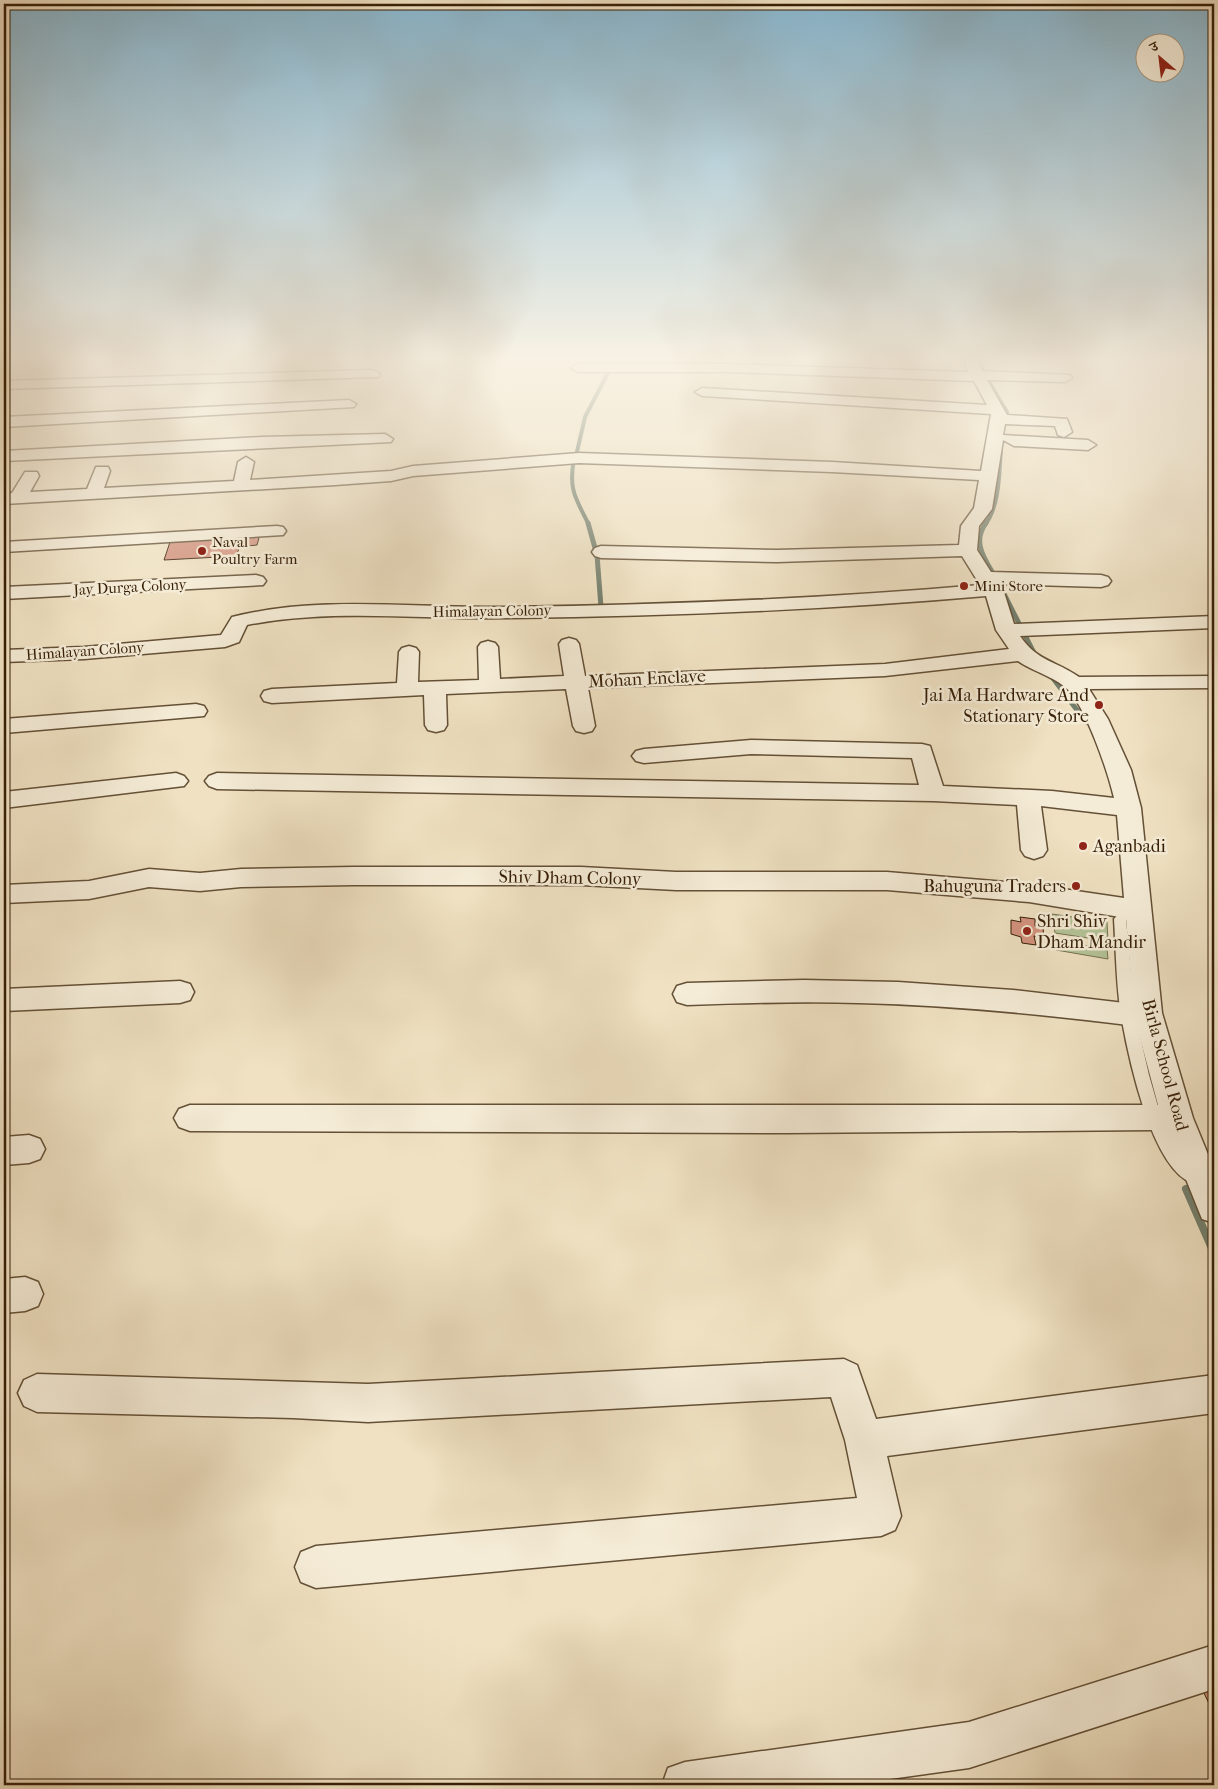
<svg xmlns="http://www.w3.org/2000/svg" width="1218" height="1789" font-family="'IM FELL French Canon','Noto Serif Devanagari',serif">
  <rect width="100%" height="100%" fill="#efe1c2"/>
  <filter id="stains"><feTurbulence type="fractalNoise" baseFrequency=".004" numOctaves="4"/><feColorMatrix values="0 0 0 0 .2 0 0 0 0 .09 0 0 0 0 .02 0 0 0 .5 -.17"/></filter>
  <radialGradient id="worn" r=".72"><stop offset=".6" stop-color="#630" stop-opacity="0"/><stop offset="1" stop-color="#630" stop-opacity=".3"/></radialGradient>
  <!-- green -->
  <path fill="#b4c498" stroke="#757250" d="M 1052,914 L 1107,922 L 1108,941 L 1055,933 Z
    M 1055,941 L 1107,949 L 1108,959 L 1056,950 Z"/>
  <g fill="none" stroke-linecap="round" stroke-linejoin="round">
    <!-- stream-far2 -->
    <path stroke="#727e6c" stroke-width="4" d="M 980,358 L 983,372 L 1007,412 L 1005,422
      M 613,364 L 615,358
      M 576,456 L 585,417 L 610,369
      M 574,460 C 568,489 576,499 589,525
      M 985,525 C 1000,505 999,473 1001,449"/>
    <!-- stream-far1 -->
    <path stroke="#727e6c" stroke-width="5" d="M 588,523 L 597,555 L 601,607
      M 986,523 C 971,543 986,560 996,579
      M 1002,590 L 1035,655
      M 1049,673 L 1086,722"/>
    <!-- stream -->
    <path stroke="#727e6c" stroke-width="8" d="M 1186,1189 L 1214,1253"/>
  </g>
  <!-- building -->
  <path fill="#d4937f" stroke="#361f07" d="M 260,534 L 257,545 L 239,547 L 237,556 L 164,560 L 171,539 Z
    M 1020,917 L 1035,919 L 1035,926 L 1043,928 L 1044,938 L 1034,936 L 1036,945 L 1022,943 L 1021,937 L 1011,934 L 1011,920 L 1021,922 Z
    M 1214,1688 L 1214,1714 L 1203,1691 Z"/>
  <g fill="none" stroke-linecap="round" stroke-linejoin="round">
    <defs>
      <path id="lane" d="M 1137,905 L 1141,907 L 1143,910 L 1141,913 L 1131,916 L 1126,920 L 1135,1014 L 1149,1075 L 1161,1117 L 1178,1152 L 1198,1171 L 1200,1176 L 1198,1181 L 1192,1183 C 1151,1168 1128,1055 1121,1015 C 1116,983 1116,951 1114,919 L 1123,909 Z"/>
      <path id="street" d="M 963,358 L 977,358 L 982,371 L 1070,375 L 1072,378 L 1065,382 L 987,380 L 1007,415 L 1067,419 L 1072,432 L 1064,437 L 1058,435 L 1055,426 L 1005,424 L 1003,435 L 1088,440 L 1096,445 L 1088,450 L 1014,446 L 1003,440 L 992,509 L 979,526 L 977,550 L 991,572 L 1101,575 L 1108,577 L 1111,581 L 1108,585 L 1101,587 L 999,584 L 1004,592 L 1014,624 L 1214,616 L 1214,628 L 1020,636 C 1038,662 1055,660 1079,677 L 1214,676 L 1214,688 L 1089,689 L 1108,719 L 1131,770 L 1141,808 L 1162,1013 L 1193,1118 L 1214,1169 L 1214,1223 L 1202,1219 L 1165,1127 L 1154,1130 L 788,1133 L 190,1131 L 179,1127 L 174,1118 L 179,1109 L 190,1105 L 1158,1105 L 1136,1023 L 1128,1025 C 1038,1014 949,1005 858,1003 C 801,1001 744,1003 687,1005 L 677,1002 L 673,994 L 677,986 L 687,983 L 804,980 L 898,982 L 1013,990 L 1133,1004 L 1126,918 L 1029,902 L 887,890 L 676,890 L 581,885 L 353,885 L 241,887 L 200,891 L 149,887 L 89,899 L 4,903 L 4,885 L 89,881 L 149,869 L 200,873 L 241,869 L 353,867 L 581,867 L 676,872 L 887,872 L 1029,884 L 1124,898 L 1117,815 L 1041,806 L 1047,850 L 1043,856 L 1034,859 L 1025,856 L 1021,850 L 1017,805 L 933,801 L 217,789 L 209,786 L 205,781 L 209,776 L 217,773 L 919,785 L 912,758 L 751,754 L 644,763 L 636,761 L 632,756 L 636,751 L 644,749 L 751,740 L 922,744 L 930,746 L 943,786 L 1052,791 L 1114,798 C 1108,772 1085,703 1065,687 C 1050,675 1032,671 1018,661 L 885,676 L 588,688 L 595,726 L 592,731 L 584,733 L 576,731 L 573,726 L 566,689 L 446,694 L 447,725 L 444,730 L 436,732 L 428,730 L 425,725 L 424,695 L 272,703 L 264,701 L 261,696 L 264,691 L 272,689 L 397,683 L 399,652 L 402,648 L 409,646 L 416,648 L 419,652 L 418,682 L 479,680 L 478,647 L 481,643 L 488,641 L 495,643 L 498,647 L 500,679 L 564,676 L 559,644 L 562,640 L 569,638 L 576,640 L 579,644 L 585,676 L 885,664 L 1009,649 L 996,630 L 986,596 C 828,610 669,616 511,618 C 423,620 333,608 247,625 L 239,642 L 225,647 L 84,659 L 4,662 L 4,650 L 84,647 L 221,635 L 232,617 C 319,595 411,608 500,607 C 660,605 820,599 980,585 L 962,556 L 777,562 L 601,558 L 595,556 L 592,552 L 595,548 L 601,546 L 777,550 L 959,545 L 961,526 L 974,508 L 979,480 L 832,472 L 579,463 L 413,476 L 391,481 L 335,485 L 4,504 L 4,494 L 12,493 L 25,472 L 37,472 L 39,476 L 30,492 L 87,489 L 96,467 L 108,467 L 110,471 L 104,488 L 234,481 L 238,462 L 246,457 L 254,462 L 250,480 L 391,471 L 413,466 L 579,453 L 832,462 L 981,471 L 991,414 L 702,396 L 695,392 L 702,388 L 987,405 L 974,381 L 728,372 L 578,372 L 571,368 L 578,364 L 728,364 L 969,372 Z
        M 373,370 L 380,374 L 378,377 L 4,389 L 4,381 Z
        M 349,400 L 356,404 L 354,407 L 4,427 L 4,417 Z
        M 385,434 L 393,439 L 391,442 L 4,461 L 4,451 L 262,437 Z
        M 277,526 L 283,527 L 286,531 L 283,535 L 4,552 L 4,542 Z
        M 256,575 L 263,577 L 266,581 L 263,585 L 4,599 L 4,587 Z
        M 196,704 L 204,706 L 207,711 L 204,716 L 4,733 L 4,719 Z
        M 176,773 L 184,776 L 188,781 L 184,786 L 4,808 L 4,792 Z
        M 180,981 L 190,984 L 194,992 L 190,1000 L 180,1003 L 4,1011 L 4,989 Z
        M 29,1135 L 40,1139 L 45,1149 L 40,1159 L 29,1163 L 4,1165 L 4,1137 Z
        M 25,1277 L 38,1282 L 43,1294 L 38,1306 L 25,1311 L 4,1313 L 4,1279 Z
        M 844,1359 L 857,1365 L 876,1419 L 1214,1375 L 1214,1413 L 887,1456 L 901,1516 L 895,1530 L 881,1536 L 316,1588 L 301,1582 L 295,1567 L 301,1552 L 316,1546 L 857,1498 L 845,1440 L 831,1397 L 368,1422 L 293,1418 L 37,1412 L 24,1406 L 18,1393 L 24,1380 L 37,1374 L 368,1384 Z
        M 1214,1645 L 1214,1689 L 969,1768 L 847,1785 L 662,1785 L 668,1768 L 685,1762 L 969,1722 Z"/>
    </defs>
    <!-- lane casing -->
    <use href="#lane" stroke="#645036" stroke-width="3"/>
    <!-- street casing -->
    <use href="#street" stroke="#645036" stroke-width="3"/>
    <!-- lane -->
    <use href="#lane" fill="#f5ecd7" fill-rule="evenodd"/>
    <!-- street -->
    <use href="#street" fill="#f5ecd7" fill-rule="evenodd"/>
  </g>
  <!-- sky -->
  <linearGradient id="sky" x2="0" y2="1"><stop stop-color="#89b8d1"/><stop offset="0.59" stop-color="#f8f2e4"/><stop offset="1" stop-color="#f8f2e4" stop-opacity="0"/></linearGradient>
  <rect width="1218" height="608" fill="url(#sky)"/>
  <!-- markers -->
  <g fill="#8f2418" stroke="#f5ecd7" stroke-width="2">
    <circle cx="202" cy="551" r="5"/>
    <circle cx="964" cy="586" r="5"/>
    <circle cx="1099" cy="705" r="5"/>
    <circle cx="1083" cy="846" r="5"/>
    <circle cx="1076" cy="886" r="5"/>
    <circle cx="1027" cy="931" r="5"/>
  </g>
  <g text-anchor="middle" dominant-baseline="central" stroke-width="5" stroke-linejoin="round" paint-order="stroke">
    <!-- far-poi labels -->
    <g font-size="15" fill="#361f07" stroke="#f5ecd7" text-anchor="start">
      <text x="212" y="542">Naval<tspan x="212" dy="17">Poultry Farm</tspan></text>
      <text x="974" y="586">Mini Store</text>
    </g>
    <!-- far-street labels -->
    <g font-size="15" fill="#361f07" stroke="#f5ecd7">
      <text transform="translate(130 587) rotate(-3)">Jay Durga Colony</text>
      <text transform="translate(492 611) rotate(-1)">Himalayan Colony</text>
      <text transform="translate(85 651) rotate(-4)">Himalayan Colony</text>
    </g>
    <!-- street labels -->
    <g font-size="18" fill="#361f07" stroke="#f5ecd7">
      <text transform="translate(647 679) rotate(-3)">Mohan Enclave</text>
      <text transform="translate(570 878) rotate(1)">Shiv Dham Colony</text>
      <text transform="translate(1165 1065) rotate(75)">Birla School Road</text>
    </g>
    <!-- poi labels -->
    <g font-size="18" fill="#361f07" stroke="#f5ecd7" text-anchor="end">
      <text x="1089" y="695">Jai Ma Hardware And<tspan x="1089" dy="21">Stationary Store</tspan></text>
      <text x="1093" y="846" text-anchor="start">Aganbadi</text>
      <text x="1066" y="886">Bahuguna Traders</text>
      <text x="1037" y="921" text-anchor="start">Shri Shiv<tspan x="1037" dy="21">Dham Mandir</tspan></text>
    </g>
  </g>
  <!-- margin -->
  <rect width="1218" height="1789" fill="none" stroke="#efe1c2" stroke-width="20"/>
  <rect x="5" y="5" width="1208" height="1779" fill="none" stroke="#361f07" stroke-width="2.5"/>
  <rect x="10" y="10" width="1198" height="1769" fill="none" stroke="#361f07"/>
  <!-- north arrow -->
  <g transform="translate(1160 58) rotate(332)"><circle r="24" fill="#f5ecd7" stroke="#a99a84"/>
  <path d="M0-4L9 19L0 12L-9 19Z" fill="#8f2418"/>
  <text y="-8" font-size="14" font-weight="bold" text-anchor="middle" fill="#361f07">उ</text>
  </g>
  <rect width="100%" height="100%" filter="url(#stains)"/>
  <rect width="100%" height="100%" fill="url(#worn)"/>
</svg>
